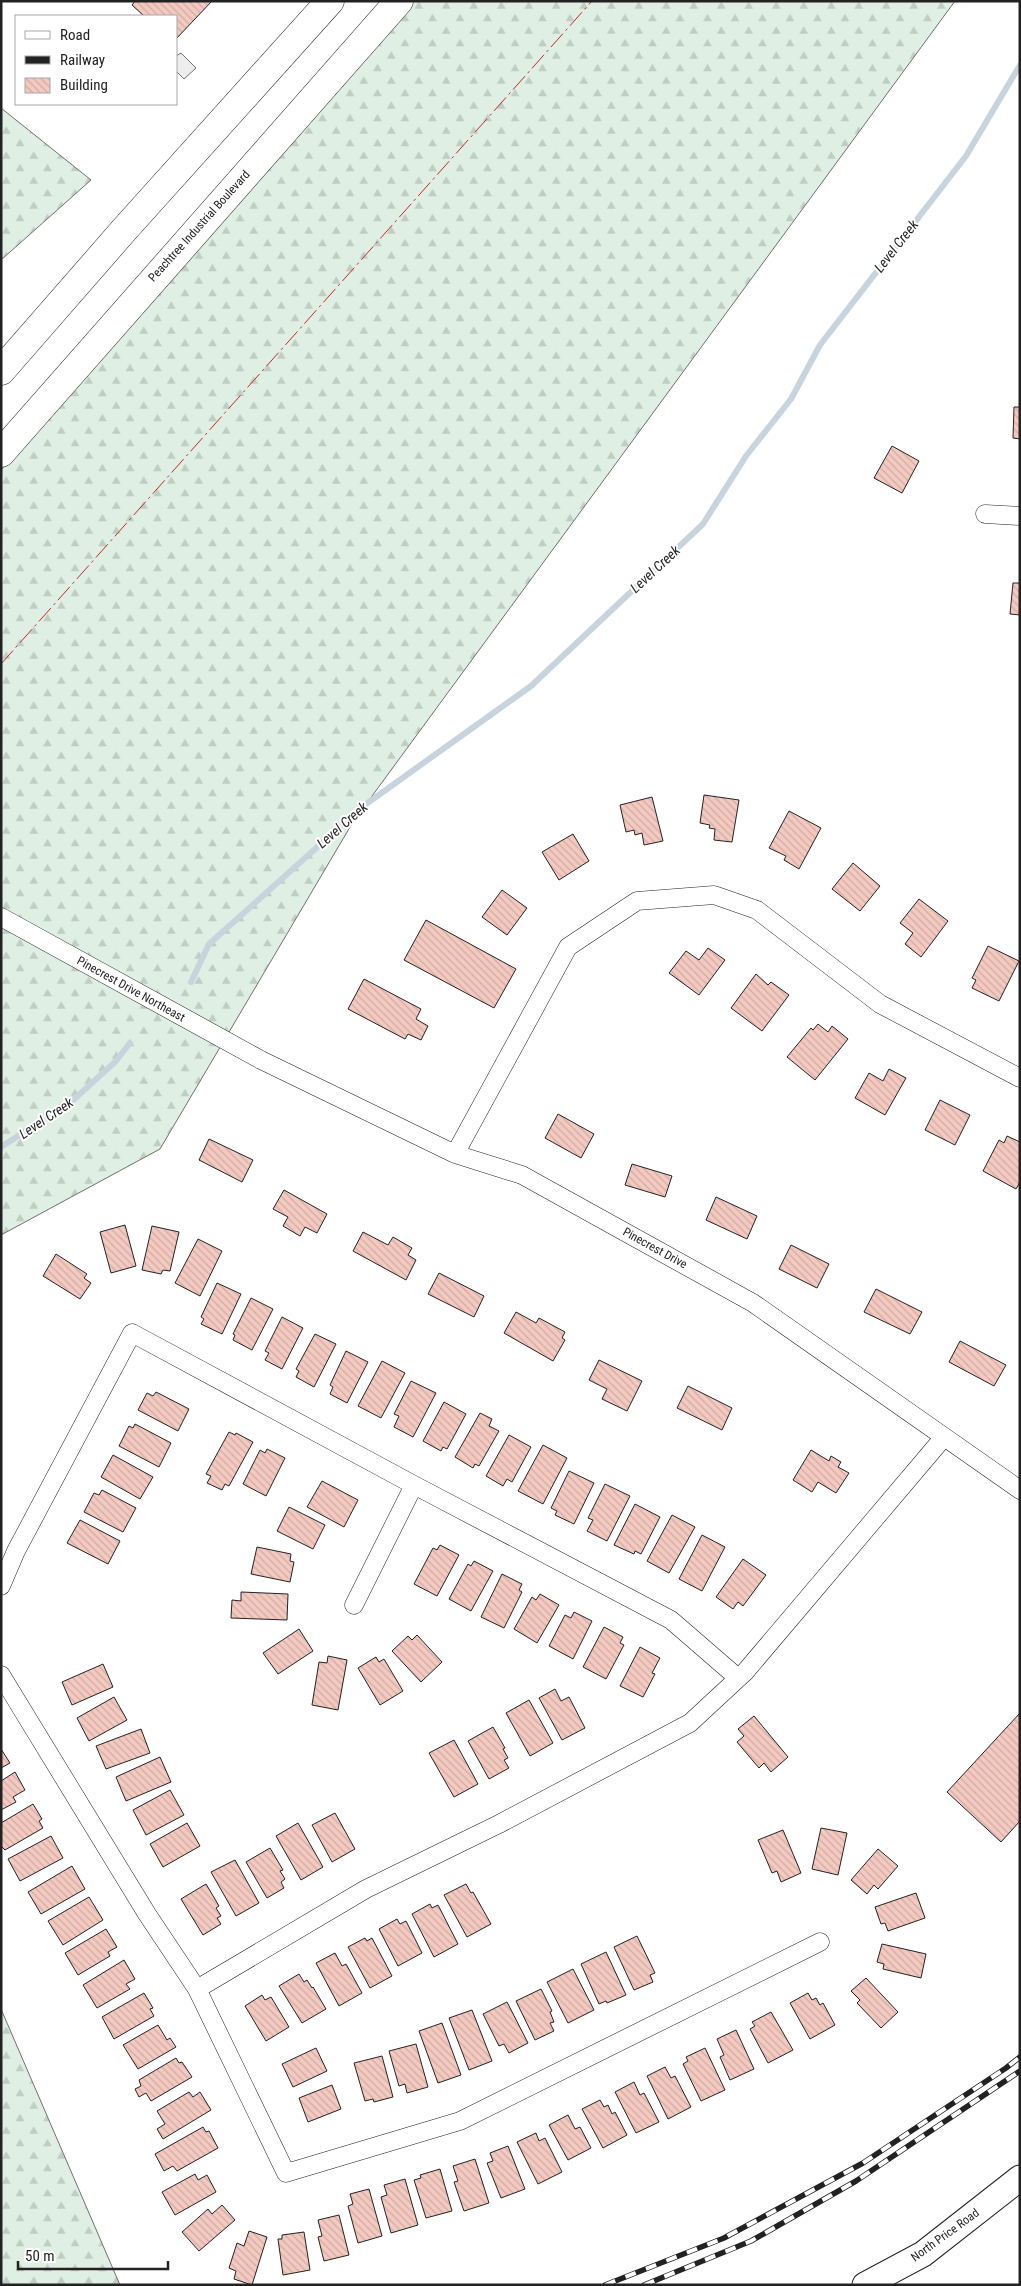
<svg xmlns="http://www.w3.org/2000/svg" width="1021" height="2286" font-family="'Roboto Condensed',sans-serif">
  <defs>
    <pattern id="forest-firs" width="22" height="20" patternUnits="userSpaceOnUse" patternTransform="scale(1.25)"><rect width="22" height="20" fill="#e0efe3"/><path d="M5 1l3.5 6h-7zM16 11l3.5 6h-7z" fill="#c0cdc2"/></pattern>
    <pattern id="building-back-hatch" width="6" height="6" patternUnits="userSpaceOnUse" patternTransform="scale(1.25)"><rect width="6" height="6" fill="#f3c9c0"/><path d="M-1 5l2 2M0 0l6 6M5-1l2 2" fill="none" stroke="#d0aca5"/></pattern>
  </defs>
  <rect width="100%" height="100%" fill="#fff"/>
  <!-- forest -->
  <path fill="url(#forest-firs)" stroke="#6f6f6f" d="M 406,1 L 955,1 L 353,822 L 160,1149 L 1,1235 L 1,470 L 169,270 Z
    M 1,108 L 91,180 L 1,260 Z
    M 1,2009 L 120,2285 L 1,2285 Z"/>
  <!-- parking -->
  <path fill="#ededed" stroke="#6f6f6f" d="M 181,53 L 196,68 L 184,79 L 176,71 L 176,56 Z"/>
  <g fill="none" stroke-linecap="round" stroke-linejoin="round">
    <!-- stream -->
    <path stroke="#c7d3dd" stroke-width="6" d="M 191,982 L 209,944 L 362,807 L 531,686 L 703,524 L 746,456 L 791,399 L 820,345 L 966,156 L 1020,65
      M 1,1147 L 71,1102 L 115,1062 L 130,1043"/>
  </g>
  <!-- building -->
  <path fill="url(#building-back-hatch)" stroke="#222" d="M 135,1 L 212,1 L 176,39 L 176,16 L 144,16 L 132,5 Z
    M 1014,407 L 1020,407 L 1020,439 L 1013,438 Z
    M 892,446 L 919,461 L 902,493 L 874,478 Z
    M 1013,583 L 1020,583 L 1020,615 L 1010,614 Z
    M 704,795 L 739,800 L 732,842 L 714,840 L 715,829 L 709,828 L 710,825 L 700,823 Z
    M 652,797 L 663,841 L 644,845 L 642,833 L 635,835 L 634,830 L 626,832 L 620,805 Z
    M 789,811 L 821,828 L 799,869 L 784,860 L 786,856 L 769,848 Z
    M 573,834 L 589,861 L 559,880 L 542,852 Z
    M 853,863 L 880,886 L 860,911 L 832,889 Z
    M 502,890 L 527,908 L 507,935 L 482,917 Z
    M 919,899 L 948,921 L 921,957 L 905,944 L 913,933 L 900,923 Z
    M 426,920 L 516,969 L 494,1008 L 404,960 Z
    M 988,946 L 1019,961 L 999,1001 L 972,988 L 976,980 L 972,978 Z
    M 708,948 L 725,960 L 699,995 L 669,973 L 686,951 L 699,960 Z
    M 756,974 L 768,985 L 771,982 L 789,995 L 762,1031 L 731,1008 Z
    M 364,979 L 421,1009 L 416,1019 L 428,1026 L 421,1040 L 408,1034 L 405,1039 L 348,1009 Z
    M 818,1024 L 828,1032 L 832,1026 L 848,1039 L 815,1080 L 787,1057 L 811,1028 L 813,1030 Z
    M 889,1069 L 906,1078 L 885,1115 L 855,1098 L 869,1073 L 883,1081 Z
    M 940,1100 L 970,1115 L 955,1145 L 925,1130 Z
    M 558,1114 L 594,1134 L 581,1158 L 545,1138 Z
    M 1007,1136 L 1020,1142 L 1020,1182 L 1016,1189 L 983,1171 L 999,1140 L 1004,1143 Z
    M 209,1139 L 253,1160 L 242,1182 L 199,1160 Z
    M 632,1164 L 672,1176 L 665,1197 L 625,1185 Z
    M 284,1190 L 327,1214 L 317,1233 L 305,1227 L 300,1236 L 283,1226 L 288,1217 L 273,1209 Z
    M 716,1197 L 757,1216 L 747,1239 L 706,1220 Z
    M 125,1225 L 136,1266 L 111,1273 L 100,1232 Z
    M 152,1226 L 179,1232 L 170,1271 L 163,1270 L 161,1274 L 142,1270 Z
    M 363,1232 L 388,1245 L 393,1237 L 412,1248 L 408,1255 L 416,1260 L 406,1280 L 353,1251 Z
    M 198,1239 L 222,1251 L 200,1296 L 175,1283 Z
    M 791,1245 L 829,1264 L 817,1288 L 779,1269 Z
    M 56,1254 L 87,1274 L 84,1278 L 91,1283 L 80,1299 L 43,1276 Z
    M 439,1273 L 484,1296 L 474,1317 L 428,1294 Z
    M 217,1283 L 241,1294 L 222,1334 L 201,1324 L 204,1319 L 201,1317 Z
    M 876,1289 L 922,1312 L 910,1334 L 864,1312 Z
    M 251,1298 L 273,1309 L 252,1350 L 233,1340 L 235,1335 L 233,1334 Z
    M 516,1312 L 536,1323 L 539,1318 L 565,1332 L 562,1338 L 565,1340 L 553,1361 L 504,1333 Z
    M 282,1317 L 303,1328 L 282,1369 L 265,1360 L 269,1353 L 265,1351 Z
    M 315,1334 L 336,1344 L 314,1387 L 296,1377 L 299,1371 L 296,1369 Z
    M 960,1341 L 1006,1365 L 994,1386 L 949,1362 Z
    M 346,1351 L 368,1362 L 347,1403 L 330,1394 L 333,1387 L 330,1385 Z
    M 599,1360 L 642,1381 L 627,1411 L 602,1399 L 607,1389 L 589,1380 Z
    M 382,1361 L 405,1373 L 381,1418 L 358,1406 Z
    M 411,1381 L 436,1393 L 413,1437 L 394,1427 L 399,1416 L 394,1414 Z
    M 688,1386 L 732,1408 L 722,1430 L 677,1408 Z
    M 156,1392 L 189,1409 L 178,1431 L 138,1410 L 147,1393 L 153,1396 Z
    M 444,1402 L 466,1414 L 447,1449 L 443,1447 L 441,1451 L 423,1441 Z
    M 480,1413 L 492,1419 L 489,1426 L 499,1431 L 479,1466 L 475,1464 L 473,1468 L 455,1457 Z
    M 135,1424 L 171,1443 L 159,1467 L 119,1446 L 129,1426 L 133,1428 Z
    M 229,1432 L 235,1435 L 236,1433 L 253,1442 L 229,1486 L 225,1484 L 222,1490 L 207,1483 L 211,1476 L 206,1474 Z
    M 509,1435 L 531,1447 L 512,1482 L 507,1479 L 503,1486 L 486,1476 Z
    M 543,1445 L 567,1458 L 543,1504 L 518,1491 Z
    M 267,1449 L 285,1458 L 266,1496 L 243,1484 L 260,1450 L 265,1453 Z
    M 811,1450 L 829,1461 L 831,1456 L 841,1462 L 838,1467 L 849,1473 L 836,1493 L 818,1482 L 812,1492 L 793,1480 Z
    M 113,1455 L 153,1477 L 140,1499 L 101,1477 Z
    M 569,1471 L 594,1483 L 574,1524 L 555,1515 L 557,1511 L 551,1508 Z
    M 322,1481 L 358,1500 L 344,1527 L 307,1507 Z
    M 605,1484 L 630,1496 L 607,1541 L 587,1531 L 593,1520 L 588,1518 Z
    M 102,1490 L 136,1508 L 123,1532 L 84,1512 L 94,1493 L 99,1495 Z
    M 635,1504 L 660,1517 L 641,1554 L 635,1551 L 634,1554 L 614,1545 Z
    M 289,1507 L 325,1525 L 313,1549 L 277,1531 Z
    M 672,1515 L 695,1527 L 669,1573 L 647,1561 Z
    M 80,1520 L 120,1541 L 108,1564 L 67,1543 Z
    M 702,1535 L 725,1547 L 702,1591 L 679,1579 Z
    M 440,1545 L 459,1555 L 437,1596 L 414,1584 L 433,1548 L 437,1550 Z
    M 257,1547 L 291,1554 L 290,1561 L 294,1562 L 290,1582 L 251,1574 Z
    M 743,1559 L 766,1575 L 743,1606 L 738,1602 L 733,1609 L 716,1597 Z
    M 474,1561 L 493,1571 L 471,1611 L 449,1599 L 468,1564 L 471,1566 Z
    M 502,1574 L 522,1584 L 519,1590 L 522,1592 L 504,1628 L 481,1617 Z
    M 241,1592 L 288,1594 L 287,1620 L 231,1618 L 232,1600 L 241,1601 Z
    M 540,1594 L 559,1605 L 537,1643 L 514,1629 L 532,1597 L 536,1600 Z
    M 574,1612 L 592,1621 L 573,1659 L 549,1646 L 565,1615 L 571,1618 Z
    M 604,1627 L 623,1637 L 620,1643 L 624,1645 L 606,1679 L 583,1667 Z
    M 299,1629 L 313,1651 L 278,1674 L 263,1653 Z
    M 417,1635 L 442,1662 L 421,1682 L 392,1651 L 408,1636 L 412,1640 Z
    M 640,1647 L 660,1658 L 652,1673 L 655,1674 L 643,1697 L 620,1686 Z
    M 328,1656 L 347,1660 L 338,1710 L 312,1705 L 319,1662 L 327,1663 Z
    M 376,1657 L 379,1662 L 384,1659 L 403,1691 L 380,1705 L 358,1668 Z
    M 103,1664 L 113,1687 L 72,1705 L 62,1682 Z
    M 555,1689 L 561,1701 L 569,1697 L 585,1728 L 562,1740 L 539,1698 Z
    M 114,1697 L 127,1720 L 89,1741 L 77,1718 Z
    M 529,1700 L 553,1743 L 530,1756 L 506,1713 Z
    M 1020,1713 L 1020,1821 L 1001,1842 L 947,1792 Z
    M 754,1716 L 788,1757 L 771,1772 L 764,1763 L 759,1768 L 737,1742 L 744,1736 L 738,1729 Z
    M 493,1727 L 505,1748 L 503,1749 L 508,1758 L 504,1760 L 509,1768 L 489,1779 L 468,1741 Z
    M 141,1729 L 150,1753 L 106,1769 L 96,1746 Z
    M 454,1740 L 478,1784 L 454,1797 L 429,1753 Z
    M 1,1749 L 10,1763 L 1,1768 Z
    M 160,1757 L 171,1782 L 126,1801 L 116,1777 Z
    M 15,1772 L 25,1790 L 13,1797 L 16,1802 L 1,1810 L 1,1781 Z
    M 170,1790 L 184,1815 L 146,1835 L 133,1810 Z
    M 33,1804 L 42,1819 L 39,1821 L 43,1828 L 5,1850 L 1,1846 L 1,1823 Z
    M 335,1813 L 355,1849 L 332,1862 L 312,1825 Z
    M 187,1823 L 200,1846 L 163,1867 L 150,1844 Z
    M 298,1823 L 323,1867 L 301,1880 L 276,1836 Z
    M 821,1828 L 847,1833 L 838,1875 L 812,1869 Z
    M 783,1830 L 801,1873 L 781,1882 L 777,1871 L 772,1873 L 758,1840 Z
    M 51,1836 L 63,1858 L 20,1881 L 8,1859 Z
    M 270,1848 L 283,1870 L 280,1871 L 285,1879 L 281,1882 L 284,1888 L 267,1898 L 246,1862 Z
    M 878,1849 L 898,1866 L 878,1889 L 874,1885 L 867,1894 L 851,1880 Z
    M 235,1860 L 259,1903 L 236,1916 L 211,1872 Z
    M 72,1866 L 85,1889 L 41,1914 L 28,1892 Z
    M 206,1884 L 219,1906 L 216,1908 L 221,1916 L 217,1918 L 221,1924 L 203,1935 L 181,1899 Z
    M 466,1884 L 471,1893 L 473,1892 L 491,1924 L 467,1937 L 444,1895 Z
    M 916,1893 L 925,1918 L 888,1931 L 885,1923 L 881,1924 L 875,1907 Z
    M 89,1897 L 103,1920 L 63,1945 L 48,1921 Z
    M 430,1904 L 432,1908 L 438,1905 L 458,1944 L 434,1957 L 412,1914 Z
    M 397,1919 L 400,1924 L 406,1921 L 422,1953 L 398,1966 L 379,1929 Z
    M 106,1929 L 117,1947 L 108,1952 L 110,1956 L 78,1975 L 65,1953 Z
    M 637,1936 L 655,1973 L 650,1975 L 653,1982 L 634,1990 L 614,1947 Z
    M 365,1938 L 367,1941 L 372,1938 L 392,1976 L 370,1988 L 348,1947 Z
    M 882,1944 L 926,1954 L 921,1978 L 883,1969 L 884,1964 L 877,1962 Z
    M 606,1952 L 626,1995 L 607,2003 L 606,2001 L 599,2004 L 581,1964 Z
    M 335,1953 L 342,1966 L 346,1964 L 362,1993 L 339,2006 L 316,1963 Z
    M 124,1960 L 135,1979 L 126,1984 L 130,1989 L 97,2008 L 83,1985 Z
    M 573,1969 L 594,2010 L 568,2023 L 547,1982 Z
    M 299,1974 L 304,1982 L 307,1980 L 312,1988 L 313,1987 L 326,2009 L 302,2023 L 279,1986 Z
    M 866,1978 L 898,2012 L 881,2028 L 857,2003 L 860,2000 L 851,1991 Z
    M 541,1989 L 552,2011 L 550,2012 L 554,2022 L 550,2023 L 554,2031 L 535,2040 L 516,2001 Z
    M 144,1993 L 153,2008 L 150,2009 L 154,2016 L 114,2039 L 102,2017 Z
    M 808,1993 L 812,2000 L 816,1998 L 820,2005 L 823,2003 L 835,2025 L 810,2039 L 790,2003 Z
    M 262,1995 L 265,2000 L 271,1997 L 289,2027 L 266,2041 L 245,2006 Z
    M 507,2002 L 528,2043 L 509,2053 L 504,2044 L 499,2046 L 483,2014 Z
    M 472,2010 L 492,2061 L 469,2070 L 449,2018 Z
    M 771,2012 L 793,2050 L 768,2063 L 750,2029 L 755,2026 L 752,2022 Z
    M 442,2023 L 461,2075 L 438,2083 L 419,2031 Z
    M 158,2025 L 167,2040 L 170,2038 L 176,2047 L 138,2069 L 123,2045 Z
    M 736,2030 L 754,2069 L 730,2080 L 720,2057 L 724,2055 L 717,2039 Z
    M 416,2044 L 428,2087 L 407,2093 L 405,2084 L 399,2086 L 389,2051 Z
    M 316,2048 L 327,2071 L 293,2087 L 282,2064 Z
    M 705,2048 L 725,2090 L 701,2101 L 683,2064 L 688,2061 L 686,2057 Z
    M 382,2056 L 393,2097 L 374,2102 L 373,2099 L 365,2101 L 354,2063 Z
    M 176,2058 L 179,2063 L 182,2062 L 192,2077 L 151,2101 L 146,2093 L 139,2097 L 135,2089 L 141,2086 L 139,2080 Z
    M 665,2067 L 671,2078 L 675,2076 L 691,2107 L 668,2119 L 647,2076 Z
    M 634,2082 L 640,2095 L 644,2093 L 659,2122 L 636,2133 L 615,2092 Z
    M 332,2085 L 341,2109 L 308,2122 L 299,2098 Z
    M 189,2092 L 193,2097 L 200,2092 L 211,2110 L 163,2139 L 157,2129 L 165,2124 L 157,2111 Z
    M 600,2100 L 604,2107 L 608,2105 L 612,2114 L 615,2112 L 627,2135 L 603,2148 L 582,2109 Z
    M 568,2115 L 575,2129 L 580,2127 L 591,2148 L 568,2160 L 549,2125 Z
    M 203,2127 L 206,2132 L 209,2131 L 218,2148 L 177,2171 L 173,2166 L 164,2171 L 155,2154 Z
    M 536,2133 L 539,2141 L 545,2138 L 562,2172 L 538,2184 L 517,2142 Z
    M 508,2146 L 525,2189 L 501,2198 L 487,2163 L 493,2161 L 490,2153 Z
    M 475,2159 L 489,2203 L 464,2211 L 454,2182 L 458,2181 L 453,2166 Z
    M 440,2169 L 452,2211 L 426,2218 L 414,2180 L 421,2178 L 420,2175 Z
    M 195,2174 L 198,2180 L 207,2175 L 216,2192 L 175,2215 L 162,2192 Z
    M 405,2179 L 418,2225 L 391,2233 L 381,2197 L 387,2195 L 384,2185 Z
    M 369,2189 L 382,2236 L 358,2243 L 348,2206 L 353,2204 L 350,2194 Z
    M 222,2205 L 235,2220 L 199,2251 L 182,2232 L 208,2209 L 212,2214 Z
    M 339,2215 L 349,2255 L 324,2261 L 318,2237 L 322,2236 L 318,2220 Z
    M 249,2231 L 267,2237 L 252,2285 L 234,2279 L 236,2271 L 229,2268 L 237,2243 L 244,2246 Z
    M 304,2232 L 310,2270 L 283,2275 L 278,2239 L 282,2239 L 282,2235 Z"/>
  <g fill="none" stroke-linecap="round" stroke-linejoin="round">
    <defs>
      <path id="street" d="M 985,514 L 1020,516
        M 1,917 L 261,1060 L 455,1154 L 522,1175 L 753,1303 L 1020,1490
        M 455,1154 L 568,947 L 637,901 L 714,895 L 757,910 L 880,1004 L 1020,1078
        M 1,1586 L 16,1551 L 132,1333 L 414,1485 L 671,1620 L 738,1678
        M 354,1605 L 414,1485
        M 1,1675 L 147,1914 L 197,1989 L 286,2173 L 460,2121 L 820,1942
        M 197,1989 L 366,1889 L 499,1824 L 690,1723 L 745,1672 L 944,1437"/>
      <path id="secondary" d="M 865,2285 L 923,2254 L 1020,2178"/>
      <path id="highway" d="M 1,371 L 124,230 L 330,1
        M 1,453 L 399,1"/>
    </defs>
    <!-- street casing -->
    <use href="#street" stroke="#222" stroke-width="19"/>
    <!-- secondary casing -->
    <use href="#secondary" stroke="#222" stroke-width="27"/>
    <!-- highway casing -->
    <use href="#highway" stroke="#222" stroke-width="29"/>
    <!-- street -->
    <use href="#street" stroke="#fff" stroke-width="18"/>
    <!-- secondary -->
    <use href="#secondary" stroke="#fff" stroke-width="25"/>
    <!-- highway -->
    <use href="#highway" stroke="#fff" stroke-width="28"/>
    <defs>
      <path id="rail" d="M 605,2285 L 724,2238 L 863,2163 L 1006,2068 L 1020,2057
        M 644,2285 L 751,2241 L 856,2181 L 1020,2071"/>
    </defs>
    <!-- rail casing -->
    <use href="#rail" stroke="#222" stroke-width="5.5"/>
    <!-- rail -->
    <use href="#rail" stroke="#fff" stroke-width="4" stroke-dasharray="11" stroke-linecap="butt"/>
    <!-- power -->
    <path stroke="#c62828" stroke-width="1" stroke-dasharray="18 4 2.5 4" stroke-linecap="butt" d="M 1,664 L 592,1"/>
  </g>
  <g text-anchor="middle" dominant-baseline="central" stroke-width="4" stroke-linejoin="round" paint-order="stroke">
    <!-- street labels -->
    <g font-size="12" fill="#222" stroke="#fff">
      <text transform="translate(199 226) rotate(-48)">Peachtree Industrial Boulevard</text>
      <text transform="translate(131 989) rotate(29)">Pinecrest Drive Northeast</text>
      <text transform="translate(655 1248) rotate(29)">Pinecrest Drive</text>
      <text transform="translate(945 2235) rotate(-36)">North Price Road</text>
    </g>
    <!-- water labels -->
    <g font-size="14" font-style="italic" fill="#222" stroke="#fff">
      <text transform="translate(896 246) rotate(-52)">Level Creek</text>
      <text transform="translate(655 569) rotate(-43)">Level Creek</text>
      <text transform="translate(342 825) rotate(-41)">Level Creek</text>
      <text transform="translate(46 1118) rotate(-34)">Level Creek</text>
    </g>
  </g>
  <!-- border -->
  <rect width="1021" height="2286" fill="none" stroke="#222222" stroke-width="5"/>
  <!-- legend -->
  <rect x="15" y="15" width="162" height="90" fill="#ffffff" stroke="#a7a7a7"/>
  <rect x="25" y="31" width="25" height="8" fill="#ffffff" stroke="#a7a7a7"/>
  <text x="60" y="40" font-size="15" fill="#222222">Road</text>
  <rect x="25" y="56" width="25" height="8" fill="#222222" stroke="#a7a7a7"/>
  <text x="60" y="65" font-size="15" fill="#222222">Railway</text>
  <rect x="25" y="78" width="25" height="15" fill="url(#building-back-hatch)" stroke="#a7a7a7"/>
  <text x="60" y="90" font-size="15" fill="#222222">Building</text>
  <!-- scale -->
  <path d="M18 2261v8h150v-8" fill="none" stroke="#222222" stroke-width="2.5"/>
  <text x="25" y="2261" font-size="15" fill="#222222" stroke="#ffffff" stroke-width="4" paint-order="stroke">50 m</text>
</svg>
